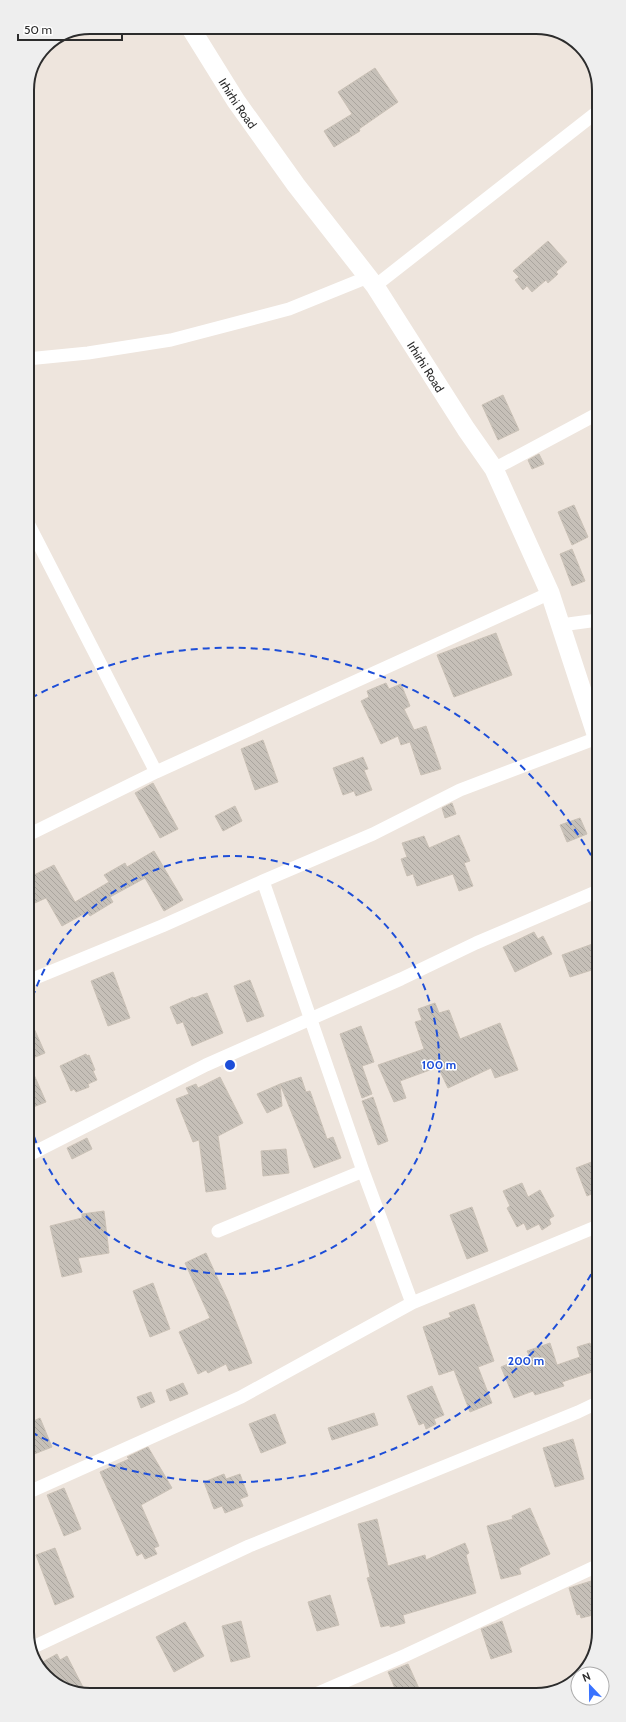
<svg xmlns="http://www.w3.org/2000/svg" width="626" height="1722" font-family="Cabin,sans-serif">
  <defs>
    <pattern id="building-back-hatch" width="6" height="6" patternUnits="userSpaceOnUse"><rect width="6" height="6" fill="#c6c0b8"/><path d="M-1 5l2 2M0 0l6 6M5-1l2 2" fill="none" stroke="#aaa59e"/></pattern>
  </defs>
  <rect width="100%" height="100%" fill="#eee5dd"/>
  <!-- building -->
  <path fill="url(#building-back-hatch)" stroke="#cac1b6" d="M 375,68 L 398,102 L 359,129 L 360,131 L 334,147 L 324,131 L 352,114 L 338,92 Z
    M 548,241 L 567,262 L 556,272 L 558,274 L 548,283 L 546,280 L 532,292 L 527,286 L 523,290 L 515,280 L 519,277 L 513,271 Z
    M 503,395 L 519,430 L 498,440 L 482,405 Z
    M 539,454 L 544,464 L 532,469 L 528,460 Z
    M 574,505 L 588,537 L 572,545 L 558,512 Z
    M 572,549 L 585,581 L 572,586 L 560,554 Z
    M 496,633 L 512,675 L 454,697 L 437,655 Z
    M 386,683 L 389,689 L 401,684 L 410,706 L 404,709 L 414,730 L 426,726 L 441,769 L 421,775 L 410,742 L 401,745 L 398,736 L 381,744 L 361,701 L 369,697 L 367,691 Z
    M 263,740 L 278,782 L 255,790 L 241,749 Z
    M 363,757 L 368,769 L 364,770 L 372,790 L 356,796 L 354,791 L 343,795 L 333,768 Z
    M 153,783 L 178,829 L 160,838 L 135,793 Z
    M 452,803 L 456,814 L 445,818 L 442,808 Z
    M 235,806 L 242,821 L 223,831 L 215,816 Z
    M 580,818 L 587,834 L 567,842 L 560,825 Z
    M 459,835 L 470,861 L 464,863 L 473,886 L 459,891 L 453,874 L 417,886 L 413,874 L 407,876 L 401,859 L 407,857 L 402,843 L 424,836 L 429,848 Z
    M 154,851 L 183,900 L 164,911 L 145,878 L 110,897 L 113,902 L 90,916 L 87,912 L 62,926 L 46,898 L 28,906 L 28,878 L 54,865 L 75,902 L 109,882 L 104,875 L 125,863 L 127,867 Z
    M 534,932 L 538,939 L 543,936 L 552,954 L 515,972 L 503,947 Z
    M 598,942 L 598,968 L 570,977 L 562,955 Z
    M 113,972 L 130,1018 L 108,1026 L 91,981 Z
    M 250,980 L 264,1016 L 247,1022 L 234,986 Z
    M 207,993 L 223,1033 L 192,1046 L 183,1022 L 177,1024 L 170,1007 L 193,997 L 194,998 Z
    M 435,1003 L 439,1013 L 449,1010 L 460,1039 L 500,1023 L 518,1070 L 495,1078 L 491,1068 L 448,1088 L 438,1067 L 400,1081 L 406,1098 L 394,1102 L 378,1065 L 424,1049 L 415,1022 L 422,1020 L 418,1009 Z
    M 28,1015 L 45,1053 L 28,1060 Z
    M 361,1026 L 374,1062 L 362,1066 L 372,1094 L 362,1098 L 340,1034 Z
    M 86,1054 L 87,1056 L 89,1055 L 95,1070 L 93,1071 L 97,1080 L 88,1084 L 89,1087 L 76,1092 L 74,1089 L 71,1091 L 60,1066 Z
    M 28,1061 L 46,1102 L 28,1109 Z
    M 220,1077 L 243,1123 L 218,1136 L 226,1189 L 206,1192 L 199,1140 L 193,1142 L 176,1099 L 189,1094 L 186,1088 L 196,1084 L 198,1088 Z
    M 301,1077 L 306,1092 L 310,1091 L 327,1139 L 333,1137 L 341,1158 L 314,1168 L 280,1084 Z
    M 280,1084 L 282,1106 L 267,1113 L 257,1094 Z
    M 373,1097 L 388,1141 L 378,1145 L 362,1101 Z
    M 87,1138 L 92,1149 L 72,1159 L 67,1148 Z
    M 286,1149 L 289,1173 L 263,1176 L 261,1151 Z
    M 594,1161 L 598,1171 L 598,1191 L 587,1196 L 576,1168 Z
    M 522,1183 L 528,1197 L 540,1190 L 554,1216 L 549,1219 L 551,1224 L 542,1230 L 539,1224 L 527,1230 L 524,1223 L 517,1227 L 507,1208 L 510,1206 L 503,1191 Z
    M 472,1207 L 488,1251 L 467,1259 L 450,1215 Z
    M 104,1211 L 109,1253 L 78,1258 L 82,1272 L 62,1277 L 50,1226 L 82,1218 L 82,1214 Z
    M 206,1253 L 228,1301 L 252,1363 L 229,1371 L 226,1364 L 208,1373 L 206,1370 L 198,1374 L 179,1332 L 210,1318 L 185,1263 Z
    M 153,1283 L 170,1329 L 150,1337 L 133,1291 Z
    M 474,1304 L 494,1361 L 478,1367 L 492,1403 L 470,1412 L 454,1370 L 439,1375 L 423,1327 L 451,1317 L 449,1313 Z
    M 550,1343 L 557,1365 L 580,1357 L 577,1347 L 590,1343 L 598,1370 L 562,1382 L 564,1386 L 535,1395 L 533,1391 L 514,1398 L 501,1367 L 529,1355 L 527,1351 Z
    M 183,1383 L 188,1394 L 170,1401 L 166,1390 Z
    M 432,1386 L 444,1415 L 434,1419 L 436,1424 L 426,1429 L 424,1423 L 419,1425 L 407,1396 Z
    M 151,1392 L 155,1402 L 141,1408 L 137,1397 Z
    M 374,1413 L 378,1425 L 332,1440 L 328,1428 Z
    M 275,1414 L 286,1443 L 261,1453 L 249,1424 Z
    M 40,1418 L 52,1447 L 29,1456 L 29,1423 Z
    M 573,1439 L 584,1479 L 555,1487 L 543,1448 Z
    M 148,1447 L 172,1488 L 141,1505 L 159,1546 L 154,1548 L 157,1554 L 145,1559 L 142,1553 L 137,1556 L 100,1472 L 129,1459 L 127,1457 Z
    M 224,1474 L 226,1479 L 240,1474 L 248,1496 L 240,1499 L 243,1506 L 225,1513 L 222,1506 L 214,1509 L 204,1482 Z
    M 64,1488 L 81,1529 L 64,1536 L 47,1495 Z
    M 530,1508 L 550,1554 L 519,1568 L 521,1574 L 501,1579 L 487,1526 L 513,1519 L 512,1516 Z
    M 377,1519 L 388,1566 L 425,1555 L 426,1560 L 465,1543 L 469,1553 L 466,1555 L 476,1593 L 403,1615 L 405,1623 L 390,1627 L 390,1625 L 381,1627 L 367,1578 L 370,1577 L 358,1524 Z
    M 55,1548 L 74,1597 L 55,1605 L 36,1555 Z
    M 591,1581 L 599,1608 L 591,1611 L 593,1615 L 581,1618 L 580,1614 L 577,1615 L 569,1588 Z
    M 330,1595 L 339,1625 L 317,1631 L 308,1602 Z
    M 241,1621 L 250,1657 L 231,1662 L 222,1626 Z
    M 502,1621 L 512,1652 L 491,1659 L 481,1629 Z
    M 185,1622 L 204,1656 L 174,1672 L 156,1637 Z
    M 57,1654 L 60,1660 L 67,1656 L 87,1695 L 49,1680 L 39,1664 Z
    M 408,1664 L 421,1693 L 397,1693 L 388,1672 Z"/>
  <g fill="none" stroke-linecap="round" stroke-linejoin="round">
    <!-- street -->
    <path stroke="#fff" stroke-width="13" d="M 375,286 L 597,112
      M 27,359 L 88,353 L 171,340 L 289,309 L 368,277
      M 494,469 L 597,414
      M 28,523 L 156,772
      M 561,625 L 598,620
      M 28,835 L 156,772 L 550,593
      M 263,881 L 363,1171 L 412,1303
      M 28,981 L 162,926 L 263,881 L 373,834 L 460,790 L 597,738
      M 29,1155 L 206,1065 L 401,979 L 476,943 L 598,891
      M 218,1231 L 363,1171
      M 29,1492 L 241,1397 L 412,1303 L 598,1226
      M 29,1649 L 249,1546 L 578,1412 L 599,1402
      M 316,1694 L 406,1655 L 599,1565"/>
    <!-- secondary -->
    <path stroke="#fff" stroke-width="19" id="s1" d="M 190,27 L 236,101 L 296,185 L 375,286 L 466,429 L 494,469 L 550,593 L 598,740"/>
  </g>
  <!-- distance rings -->
  <g fill="none" stroke="#1d4ed8" stroke-width="2" stroke-dasharray="7 5">
    <path d="M29 1009A209 209 0 1 1 29 1121"/>
    <path d="M597 1264A418 418 0 0 1 31 1432M31 698A418 418 0 0 1 597 866"/>
  </g>
  <g text-anchor="middle" dominant-baseline="central" stroke-width="3" stroke-linejoin="round" paint-order="stroke">
    <!-- street labels -->
    <g font-size="12" fill="#2c2c2c" stroke="#fff">
      <text stroke="none"><textPath href="#s1" startOffset="90">Irhirhi Road</textPath></text>
      <text stroke="none"><textPath href="#s1" startOffset="414">Irhirhi Road</textPath></text>
    </g>
  </g>
  <!-- crop -->
  <path d="M0 0H626V1722H0ZM90 34H536A56 56 0 0 1 592 90V1632A56 56 0 0 1 536 1688H90A56 56 0 0 1 34 1632V90A56 56 0 0 1 90 34Z" fill="#eee" fill-rule="evenodd"/>
  <path fill="none" stroke="#2c2c2c" stroke-width="2" d="M90 34H536A56 56 0 0 1 592 90V1632A56 56 0 0 1 536 1688H90A56 56 0 0 1 34 1632V90A56 56 0 0 1 90 34Z"/>
  <circle cx="230" cy="1065" r="6" fill="#1d4ed8" stroke="#fff" stroke-width="2"/>
  <g font-size="12" text-anchor="middle" font-weight="bold" fill="#1d4ed8" stroke="#fff" stroke-width="3" stroke-linejoin="round" paint-order="stroke">
    <text x="439" y="1069">100 m</text>
    <text x="526" y="1365">200 m</text>
  </g>
  <!-- north arrow -->
  <g transform="translate(590 1686) rotate(338)"><circle r="19" fill="#ffffff" stroke="#ababab"/>
  <path d="M0-3L7 15L0 10L-7 15Z" fill="#3972ff"/>
  <text y="-6" font-size="11" font-weight="bold" text-anchor="middle" fill="#2c2c2c">N</text>
  </g>
  <!-- scale -->
  <path d="M18 34v6h104v-6" fill="none" stroke="#2c2c2c" stroke-width="2"/>
  <text x="24" y="34" font-size="12" fill="#2c2c2c" stroke="#ffffff" stroke-width="3" paint-order="stroke">50 m</text>
</svg>
